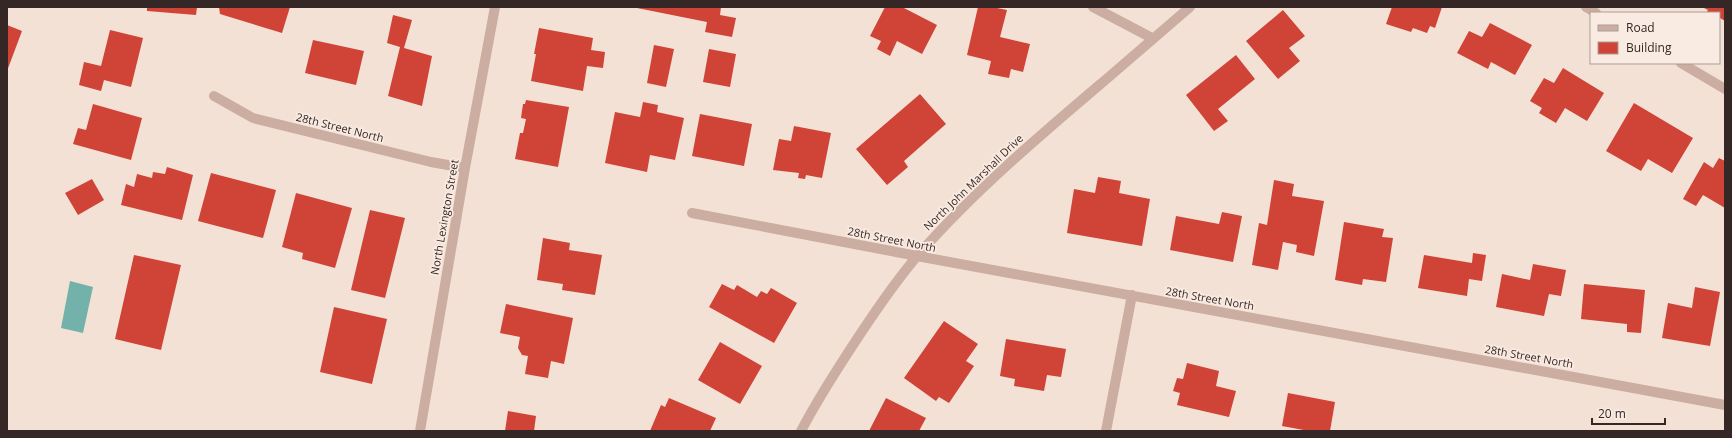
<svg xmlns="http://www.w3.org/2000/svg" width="1732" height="438" font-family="'Open Sans',sans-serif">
  <rect width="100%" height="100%" fill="#f3e1d6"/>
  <!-- water -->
  <path fill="#73b2aa" d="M 70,281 L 93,287 L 83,333 L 61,328 Z"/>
  <!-- building -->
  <path fill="#d04337" d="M 147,7 L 197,7 L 196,15 L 147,11 Z
    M 219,7 L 290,7 L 282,33 L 220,14 Z
    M 632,7 L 721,7 L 720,15 L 736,18 L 732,37 L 705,32 L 707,22 Z
    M 885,7 L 902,7 L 937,25 L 922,54 L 897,41 L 890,56 L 877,49 L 881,41 L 870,36 Z
    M 978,7 L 992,7 L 1007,10 L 1000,37 L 1030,44 L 1023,72 L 1011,69 L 1009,78 L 988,74 L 991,61 L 967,55 Z
    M 1392,7 L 1442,7 L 1435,28 L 1430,26 L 1427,33 L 1413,28 L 1411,32 L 1386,24 Z
    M 1702,7 L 1725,7 L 1725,21 L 1720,18 L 1719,20 L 1719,13 L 1706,13 L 1708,10 Z
    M 1283,10 L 1305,36 L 1289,48 L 1300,61 L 1278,79 L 1246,41 Z
    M 393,15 L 412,20 L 404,48 L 432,56 L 422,106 L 388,96 L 400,47 L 387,43 Z
    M 1490,23 L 1532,45 L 1515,75 L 1491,62 L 1488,69 L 1457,53 L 1469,31 L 1482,37 Z
    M 7,25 L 22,31 L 7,71 Z
    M 539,28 L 593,38 L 591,50 L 605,52 L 603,68 L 587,66 L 583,91 L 531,81 L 536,54 L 534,54 Z
    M 110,30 L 143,38 L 131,87 L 104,80 L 101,91 L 79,85 L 84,62 L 101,66 Z
    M 313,40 L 364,51 L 356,85 L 305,73 Z
    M 654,45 L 674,49 L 666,87 L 647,83 Z
    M 709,49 L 736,54 L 730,87 L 703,82 Z
    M 1236,55 L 1255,79 L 1218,109 L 1228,121 L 1214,131 L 1186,95 Z
    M 1563,68 L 1604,93 L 1587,121 L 1565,108 L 1556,123 L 1539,113 L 1542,108 L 1530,101 L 1544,78 L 1554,83 Z
    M 920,94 L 946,124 L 904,161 L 908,167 L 887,185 L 856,149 Z
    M 526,100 L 569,107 L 558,167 L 515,159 L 520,133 L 523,133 L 526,119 L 521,118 L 523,104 L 525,104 Z
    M 643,102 L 658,105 L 657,112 L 684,118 L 675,160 L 650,155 L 647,172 L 605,163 L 615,112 L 640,117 Z
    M 1634,103 L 1693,138 L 1672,173 L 1648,159 L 1641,171 L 1606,151 Z
    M 93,104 L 142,118 L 131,160 L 73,144 L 78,128 L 86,130 Z
    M 700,114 L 752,124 L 744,166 L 692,156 Z
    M 794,126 L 831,133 L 822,178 L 806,175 L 805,179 L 798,178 L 799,173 L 773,170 L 779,139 L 791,141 Z
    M 1719,158 L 1725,161 L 1725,208 L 1703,195 L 1696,206 L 1683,199 L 1704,162 L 1713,168 Z
    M 167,167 L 193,175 L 182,220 L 121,205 L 126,184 L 134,187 L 137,174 L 152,178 L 153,172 L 165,174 Z
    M 211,173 L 276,190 L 263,238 L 198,221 Z
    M 1098,177 L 1121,181 L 1119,193 L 1150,199 L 1142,246 L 1067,233 L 1074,189 L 1095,193 Z
    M 92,179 L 104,200 L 78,215 L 65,193 Z
    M 1274,180 L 1294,184 L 1292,196 L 1324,201 L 1314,256 L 1296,252 L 1297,245 L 1283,242 L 1278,270 L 1252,265 L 1259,223 L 1267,225 Z
    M 296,193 L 352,208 L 335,268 L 302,259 L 303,253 L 282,247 Z
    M 370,210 L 405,218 L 385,298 L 351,290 Z
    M 1222,212 L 1242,216 L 1233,262 L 1170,250 L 1176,216 L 1219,224 Z
    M 1344,222 L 1384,229 L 1382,237 L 1393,238 L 1386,282 L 1363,279 L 1362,285 L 1335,280 Z
    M 543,238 L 570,243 L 569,250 L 602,255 L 595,295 L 562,290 L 563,284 L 537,280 Z
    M 1473,253 L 1486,255 L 1482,281 L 1469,279 L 1467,296 L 1418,288 L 1424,255 L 1472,263 Z
    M 134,255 L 181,265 L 161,350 L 115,339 Z
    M 1533,264 L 1566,270 L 1561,296 L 1549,294 L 1544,316 L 1496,307 L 1502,274 L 1530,280 Z
    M 722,284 L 734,290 L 737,285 L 757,297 L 761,291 L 767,294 L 771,288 L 797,303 L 774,343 L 709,307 Z
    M 1584,284 L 1645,290 L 1641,333 L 1627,332 L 1627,324 L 1581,319 Z
    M 1695,287 L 1720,292 L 1710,346 L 1662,338 L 1668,303 L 1692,308 Z
    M 506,304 L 573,318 L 564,364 L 551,361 L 548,378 L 525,374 L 528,356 L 522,355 L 518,348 L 520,337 L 500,333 Z
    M 334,307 L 387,319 L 372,384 L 320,372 Z
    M 944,321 L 978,344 L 966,361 L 974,366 L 949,403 L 939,397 L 936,401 L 904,378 Z
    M 1006,339 L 1066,349 L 1061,377 L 1047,375 L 1044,391 L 1014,386 L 1015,379 L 1000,376 Z
    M 720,342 L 762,366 L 740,404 L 698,380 Z
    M 1187,363 L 1219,371 L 1216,386 L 1236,391 L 1229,417 L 1177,405 L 1180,393 L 1173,391 L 1177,378 L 1183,379 Z
    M 1288,393 L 1335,402 L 1330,431 L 1309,431 L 1282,426 Z
    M 669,398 L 716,418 L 710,431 L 650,431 L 661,405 L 665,407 Z
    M 886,398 L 926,418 L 919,431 L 869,431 Z
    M 508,411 L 536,416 L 534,431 L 505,431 Z"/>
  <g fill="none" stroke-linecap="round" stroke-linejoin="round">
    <!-- minor -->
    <path stroke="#cbaea1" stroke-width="10" d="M 1093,7 L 1152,38
      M 1586,7 L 1596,13
      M 1681,63 L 1725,89
      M 214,96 L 253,118 L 431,162 L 465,168
      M 692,213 L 917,256 L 1725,405
      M 420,431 L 465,168 L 495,7
      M 801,431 C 822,391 846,355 871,318 C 886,296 901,275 918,255 C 976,189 1043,133 1110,76 C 1137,53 1163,30 1190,7
      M 1106,431 L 1132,295"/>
  </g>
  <g text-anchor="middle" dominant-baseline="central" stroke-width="3.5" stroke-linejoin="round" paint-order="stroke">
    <!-- street labels -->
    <g font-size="11" fill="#352725" stroke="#faebe2">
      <text transform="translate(340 127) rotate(14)">28th Street North</text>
      <text transform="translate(973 182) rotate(-44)">North John Marshall Drive</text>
      <text transform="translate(444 217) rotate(-80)">North Lexington Street</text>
      <text transform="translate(892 239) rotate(11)">28th Street North</text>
      <text transform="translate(1210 298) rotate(10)">28th Street North</text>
      <text transform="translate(1529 356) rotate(10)">28th Street North</text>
    </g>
  </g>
  <!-- border -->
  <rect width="1732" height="438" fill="none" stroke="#352725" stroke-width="16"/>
  <!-- legend -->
  <rect x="1590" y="12" width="130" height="52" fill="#faebe2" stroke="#ab9d96"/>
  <rect x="1598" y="25" width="20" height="6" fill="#cbaea1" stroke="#ab9d96"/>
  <text x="1626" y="32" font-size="12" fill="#352725">Road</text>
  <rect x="1598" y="42" width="20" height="12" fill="#d04337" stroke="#ab9d96"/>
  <text x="1626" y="52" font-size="12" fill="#352725">Building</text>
  <!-- scale -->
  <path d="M1592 418v6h73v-6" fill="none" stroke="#352725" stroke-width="2"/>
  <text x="1598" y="418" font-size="12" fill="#352725" stroke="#faebe2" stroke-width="3" paint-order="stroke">20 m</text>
</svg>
